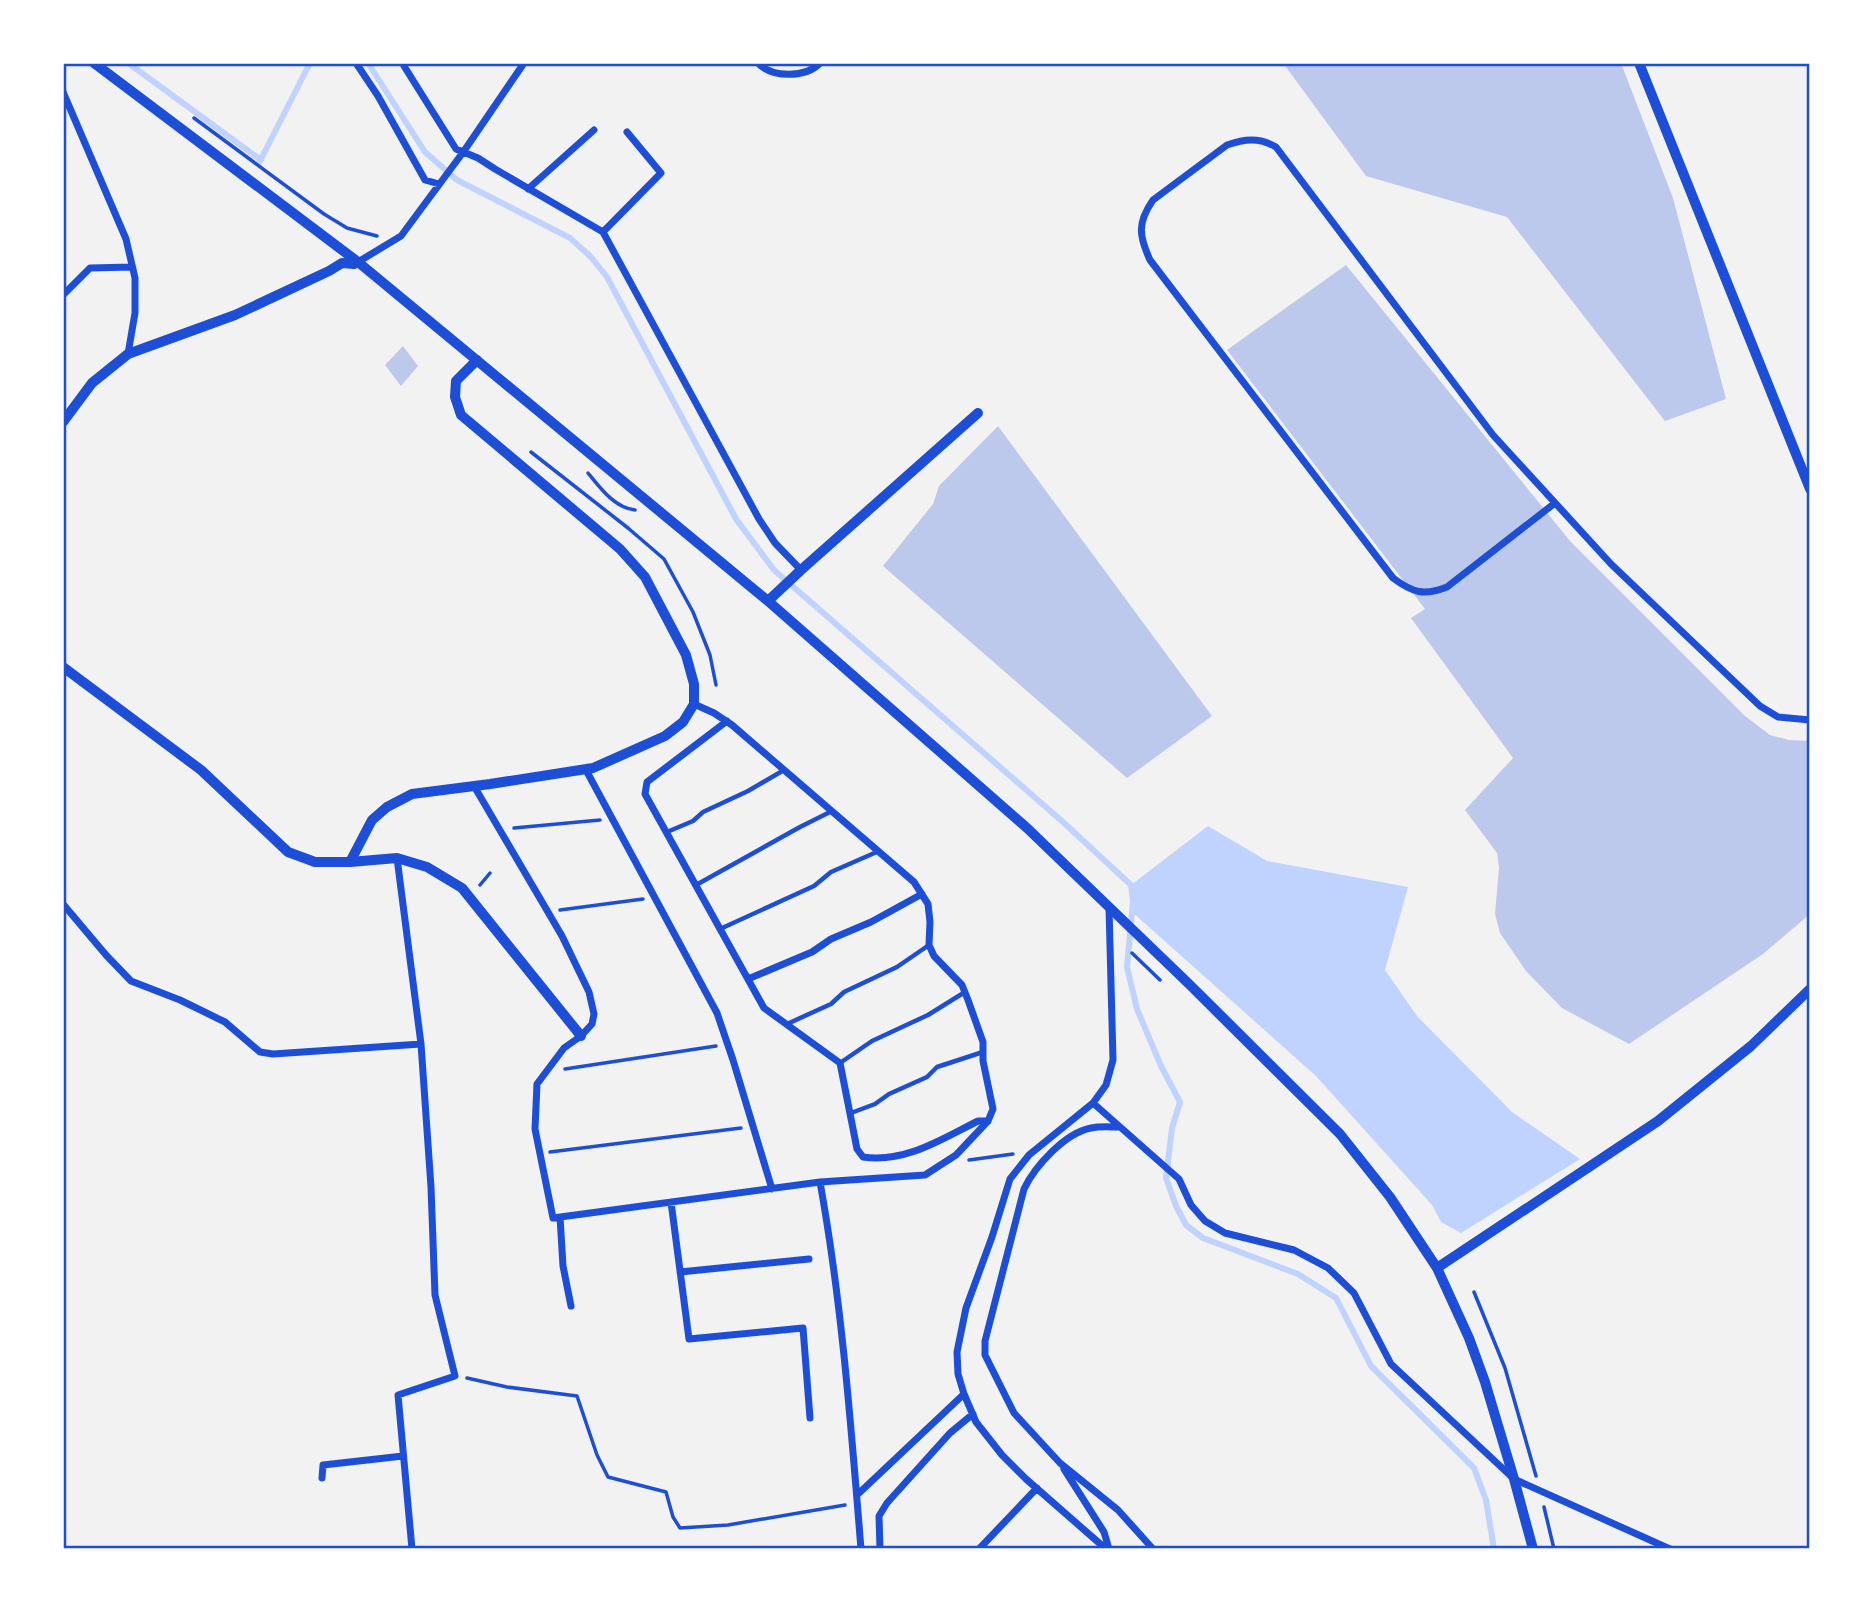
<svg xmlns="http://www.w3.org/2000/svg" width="1873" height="1612" font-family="'Sofia Sans Condensed',sans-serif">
  <rect width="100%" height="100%" fill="#f2f2f2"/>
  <!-- water -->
  <path fill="#bfd3fe" d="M 1208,826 L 1267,861 L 1408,887 L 1385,970 L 1417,1016 L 1512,1112 L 1580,1159 L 1461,1233 L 1441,1222 L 1432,1205 L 1316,1076 L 1131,911 L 1135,900 L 1131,885 Z"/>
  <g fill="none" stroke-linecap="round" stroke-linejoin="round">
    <!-- stream -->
    <path stroke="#bfd3fe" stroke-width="6" d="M 128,63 L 261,160
      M 368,63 L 425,152 L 457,180 L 570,238 L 591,257 L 607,277 L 736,519 L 774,570 L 1063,822 L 1131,885 L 1133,901 L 1127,967 L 1137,1009 L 1161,1066 L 1180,1102 L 1172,1128 L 1166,1178 L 1176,1206 L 1186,1225 L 1203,1238 L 1298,1274 L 1336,1298 L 1371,1366 L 1474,1468 L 1486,1500 L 1494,1549
      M 259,163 L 310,63"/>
  </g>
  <!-- building -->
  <path fill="#bdc9ec" d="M 1283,63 L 1621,63 L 1673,198 L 1726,399 L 1665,421 L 1507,217 L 1366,176 Z
    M 1346,265 L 1570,541 L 1745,716 L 1770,735 L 1789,740 L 1810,741 L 1810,914 L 1763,954 L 1629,1044 L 1562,1008 L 1526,971 L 1500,933 L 1495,914 L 1499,868 L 1497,853 L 1465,810 L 1513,758 L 1411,618 L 1425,609 L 1227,350 Z
    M 403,346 L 418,366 L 401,386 L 385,365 Z
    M 998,426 L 1212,716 L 1127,778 L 883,566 L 933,504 L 939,486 Z"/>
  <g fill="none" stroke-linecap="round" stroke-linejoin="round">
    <!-- path -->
    <path stroke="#1d4ed8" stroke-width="3.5" d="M 194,118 L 324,214 L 347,228 L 377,236
      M 531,452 L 628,528 L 664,559 L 693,612 L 710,655 L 716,685
      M 588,473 C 600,488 615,508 635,510
      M 514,828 L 600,820
      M 480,885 L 490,873
      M 560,910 L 643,899
      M 1132,953 L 1160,980
      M 565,1069 L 716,1046
      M 550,1152 L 741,1128
      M 969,1160 L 1013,1154
      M 1474,1292 L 1505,1368 L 1536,1476
      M 467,1378 L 507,1387 L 577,1396 L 597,1455 L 608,1477 L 666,1492 L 673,1517 L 680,1528 L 728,1525 L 845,1505
      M 1544,1507 L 1554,1549"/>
    <!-- service -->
    <path stroke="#1d4ed8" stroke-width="4.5" d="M 667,832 L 693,821 L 703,812 L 748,791 L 784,770
      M 696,885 L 800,827 L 832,811
      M 720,929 L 814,886 L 831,872 L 879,851
      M 787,1024 L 831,1004 L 844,992 L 897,967 L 929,945
      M 840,1063 L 872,1041 L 928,1015 L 965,992
      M 851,1113 L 875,1104 L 889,1094 L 927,1077 L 937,1067 L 983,1052"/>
    <!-- minor -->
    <path stroke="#1d4ed8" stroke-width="7" d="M 356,63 L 378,96 L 425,180 L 439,184
      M 758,63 C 772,78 806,78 820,63
      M 404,66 L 456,149 L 478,158 L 495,169 L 603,232 L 759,519 L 775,543 L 801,570
      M 63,92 L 126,239 L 135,278 L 135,313 L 128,354
      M 528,189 L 594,130
      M 603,232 L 661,173 L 627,132
      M 358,262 L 401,236 L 464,151 L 524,63
      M 63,295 L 90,268 L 132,267
      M 1555,503 L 1447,587 C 1424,596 1413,593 1393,578 L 1150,260 C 1139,236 1137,223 1153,200 L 1227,145 C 1244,139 1259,137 1276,147 L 1493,435 L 1611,564 L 1760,706 L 1778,717 L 1810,720
      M 727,721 L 647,782 L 645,794 L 764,1008 L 840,1063 L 857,1149 L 863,1157 C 906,1163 942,1139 978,1121 L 988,1121
      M 586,770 L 717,1013 L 733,1060 L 772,1189
      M 474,786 L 562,936 L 589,992 L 594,1014 L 592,1024 L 581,1036 L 564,1048 L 537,1084 L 535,1129 L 553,1218 L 820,1182 L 925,1175 L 956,1155 L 988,1121 L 993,1109 L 983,1061 L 983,1042 L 968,1000 L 962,985 L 934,956 L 929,945 L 930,922 L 928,904 L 914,882 L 732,725 L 714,713 L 694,704
      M 397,858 L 421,1044 L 431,1187 L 435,1295 L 455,1376 L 398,1395 L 412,1549
      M 63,904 L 106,955 L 131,981 L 180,1000 L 225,1022 L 260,1052 L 273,1054 L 421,1044
      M 748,979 L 812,952 L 831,939 L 871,922 L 922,894
      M 1093,1103 L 1179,1179 L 1191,1205 L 1205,1221 L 1225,1233 L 1294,1250 L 1328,1268 L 1354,1293 L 1391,1364 L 1514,1479 L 1670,1549
      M 1119,1127 C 1110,1127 1100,1126 1091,1128 C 1065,1133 1035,1166 1024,1189 L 985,1341 L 985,1355 L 1014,1413 L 1060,1463 L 1118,1510 L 1153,1549
      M 820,1182 C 842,1304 851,1426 861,1549
      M 671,1202 L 689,1339 L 803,1328 L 810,1418
      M 560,1217 L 563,1266 L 571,1306
      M 680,1272 L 809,1259
      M 1064,1469 L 1104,1532 L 1109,1549
      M 322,1478 L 323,1465 L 403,1456
      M 857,1495 L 964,1394
      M 880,1549 L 879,1516 L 887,1503 L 950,1433 L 973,1414
      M 979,1549 L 1037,1488
      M 1106,1549 L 1026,1479 L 1002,1455 L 976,1422 L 964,1394 L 958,1374 L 957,1352 L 966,1308 L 992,1237 L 1010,1179 L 1029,1155 L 1093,1103 L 1106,1085 L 1113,1060 L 1109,907"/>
    <!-- tertiary -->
    <path stroke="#1d4ed8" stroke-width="10" d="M 94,63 L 358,262 L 768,601 L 1027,828 L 1189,984 L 1340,1134 L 1390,1197 L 1437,1268 L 1469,1338 L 1485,1382 L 1514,1479 L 1533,1549
      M 1639,63 L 1810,489
      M 63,422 L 92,383 L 128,354 L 235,315 L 329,271 L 342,263 L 354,264 L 358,262
      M 768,601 L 801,570 L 978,413
      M 63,667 L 201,770 L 288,852 L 315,862 L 350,862 L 397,858 L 427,867 L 462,888 L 581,1036
      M 350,862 L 372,820 L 387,807 L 412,794 L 490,784 L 593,768 L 665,736 L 683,722 L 694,704 L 694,684 L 686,655 L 645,577 L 620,549 L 461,415 L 455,397 L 456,381 L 477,360
      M 1437,1268 L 1658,1121 L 1751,1046 L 1810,989"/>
  </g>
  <!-- border -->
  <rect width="1873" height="1612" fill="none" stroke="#ffffff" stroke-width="130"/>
  <rect x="65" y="65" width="1743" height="1482" fill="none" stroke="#1d4ed8" stroke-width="2.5"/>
</svg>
